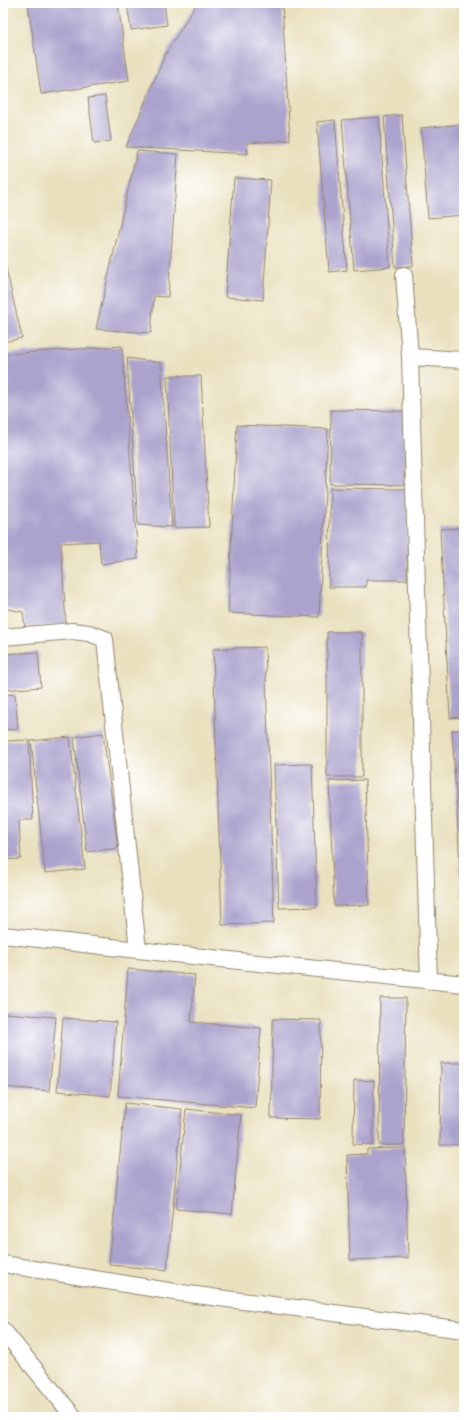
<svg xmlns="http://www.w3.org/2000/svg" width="467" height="1420" font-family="Caveat,sans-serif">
  <rect width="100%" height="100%" fill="#fff"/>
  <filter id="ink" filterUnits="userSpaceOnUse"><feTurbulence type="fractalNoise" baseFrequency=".025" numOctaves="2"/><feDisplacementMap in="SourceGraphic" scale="8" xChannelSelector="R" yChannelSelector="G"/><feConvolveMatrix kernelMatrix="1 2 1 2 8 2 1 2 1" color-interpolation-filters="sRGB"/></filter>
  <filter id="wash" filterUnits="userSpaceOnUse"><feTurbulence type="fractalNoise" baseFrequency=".012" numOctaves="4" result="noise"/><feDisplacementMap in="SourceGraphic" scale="16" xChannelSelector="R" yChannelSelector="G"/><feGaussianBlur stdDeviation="0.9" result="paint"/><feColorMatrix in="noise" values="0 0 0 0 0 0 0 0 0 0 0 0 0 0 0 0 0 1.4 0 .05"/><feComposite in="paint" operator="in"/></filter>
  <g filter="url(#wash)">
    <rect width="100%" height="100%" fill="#e9e0bd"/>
    <g id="blocks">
      <!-- building -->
      <path fill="#aba3cd" d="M 28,3 L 118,3 L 129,81 L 41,94 Z
        M 127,3 L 164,3 L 167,25 L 131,30 Z
        M 197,3 L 282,3 L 290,140 L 247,143 L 248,154 L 126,147 L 165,55 Z
        M 105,96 L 111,141 L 94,143 L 88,98 Z
        M 402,115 L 413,266 L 395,267 L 384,117 Z
        M 379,117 L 390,267 L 354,270 L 342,120 Z
        M 335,120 L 347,270 L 329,272 L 317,122 Z
        M 464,124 L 464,215 L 428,218 L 421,128 Z
        M 137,151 L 178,154 L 168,297 L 154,296 L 151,333 L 96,329 Z
        M 234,178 L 271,180 L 263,300 L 225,297 Z
        M 3,255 L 22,338 L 3,342 Z
        M 122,346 L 138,559 L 101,564 L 99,541 L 61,543 L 66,624 L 25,627 L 23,612 L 3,608 L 3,356 L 7,354 Z
        M 127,358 L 161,363 L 172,527 L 138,525 Z
        M 167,376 L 201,376 L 209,527 L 174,528 Z
        M 331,410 L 405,411 L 404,485 L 330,484 Z
        M 237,425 L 328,429 L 319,617 L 228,613 Z
        M 330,488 L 408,489 L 407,580 L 366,580 L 366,587 L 329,587 Z
        M 464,528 L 464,717 L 450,718 L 440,529 Z
        M 327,632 L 362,632 L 362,777 L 327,777 Z
        M 265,647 L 274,923 L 222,925 L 213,649 Z
        M 38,652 L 41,687 L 3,690 L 3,654 Z
        M 15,694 L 18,729 L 3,730 L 3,695 Z
        M 452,730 L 464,730 L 464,899 L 462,899 Z
        M 103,733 L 118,848 L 87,852 L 74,737 Z
        M 70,737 L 85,869 L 45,873 L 31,741 Z
        M 29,740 L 33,820 L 19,820 L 21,859 L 3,860 L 3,741 Z
        M 312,764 L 317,907 L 279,908 L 274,765 Z
        M 365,780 L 369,905 L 334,906 L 329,781 Z
        M 128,969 L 195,975 L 191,1022 L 261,1028 L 255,1108 L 118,1096 Z
        M 380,998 L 406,998 L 404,1145 L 379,1145 Z
        M 3,1013 L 56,1017 L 49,1091 L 3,1087 Z
        M 63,1018 L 116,1022 L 110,1096 L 57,1091 Z
        M 273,1019 L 321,1020 L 320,1119 L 271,1118 Z
        M 441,1063 L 464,1063 L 464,1145 L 440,1145 Z
        M 354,1080 L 374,1081 L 373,1145 L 353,1144 Z
        M 125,1103 L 182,1109 L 167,1270 L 109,1265 Z
        M 186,1109 L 241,1115 L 232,1214 L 176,1209 Z
        M 405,1148 L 408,1258 L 350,1260 L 347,1155 L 367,1154 L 367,1149 Z"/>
    </g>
  </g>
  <g filter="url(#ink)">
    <use href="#blocks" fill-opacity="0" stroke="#92856e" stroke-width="1"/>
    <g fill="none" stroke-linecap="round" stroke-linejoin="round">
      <defs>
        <path id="street" d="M 404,275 L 410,357 L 429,981
          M 410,357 L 464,360
          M 3,637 L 72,631 L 89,633 L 105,639 L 138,950 L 230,960 L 464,984
          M 3,935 L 138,950
          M 3,1264 L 181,1293 L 464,1330
          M 3,1330 L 74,1417"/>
      </defs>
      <!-- street casing -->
      <use href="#street" stroke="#92856e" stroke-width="18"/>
      <!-- street -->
      <use href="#street" stroke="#fff" stroke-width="16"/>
    </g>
  </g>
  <!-- margin -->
  <rect width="467" height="1420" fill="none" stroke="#fff" stroke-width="16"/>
</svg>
